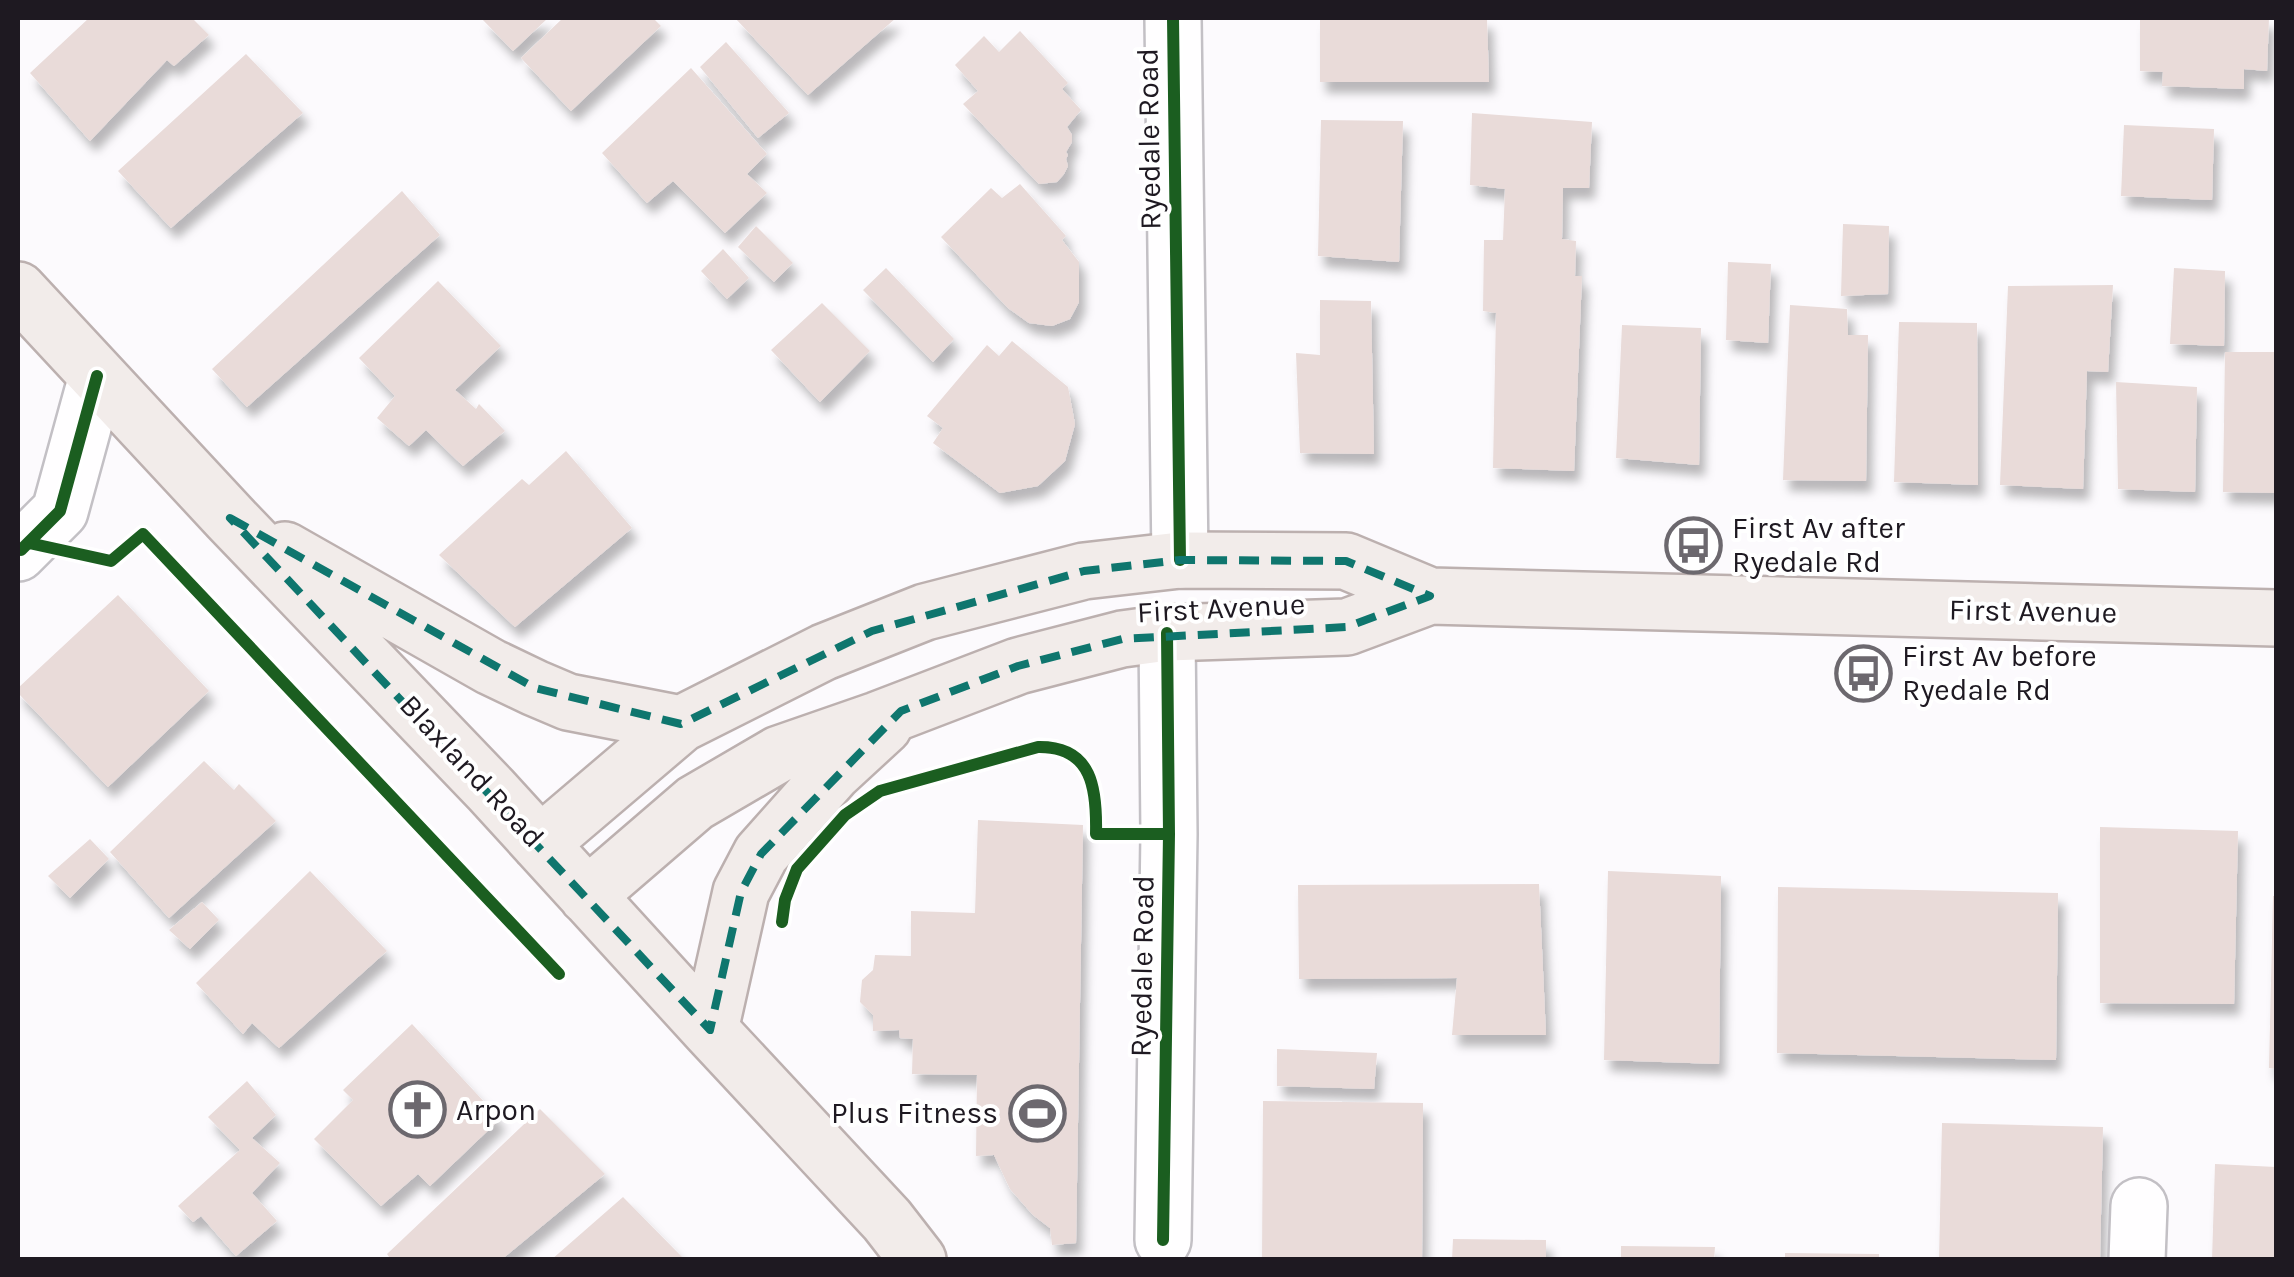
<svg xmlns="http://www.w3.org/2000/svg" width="2294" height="1277" font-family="Karla,sans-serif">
  <defs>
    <filter id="shadow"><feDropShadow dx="6" dy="11" stdDeviation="5" flood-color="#0004"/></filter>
  </defs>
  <rect width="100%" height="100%" fill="#fcfafd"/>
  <!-- building -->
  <path fill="#e9dbd9" filter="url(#shadow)" d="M 89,18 L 192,18 L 209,35 L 174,66 L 167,60 L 90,141 L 30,73 Z
    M 481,18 L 548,18 L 513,51 Z
    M 563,18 L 653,18 L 661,26 L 571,111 L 521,58 Z
    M 735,18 L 896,18 L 808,95 Z
    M 1320,18 L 1487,18 L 1489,82 L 1320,82 Z
    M 2140,18 L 2269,18 L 2267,71 L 2244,69 L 2244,89 L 2162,86 L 2163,72 L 2140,71 Z
    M 1020,31 L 1068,83 L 1062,89 L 1081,110 L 1067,127 L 1072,135 L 1072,142 L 1066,152 L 1068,155 L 1066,159 L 1068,166 L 1064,174 L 1057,182 L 1039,184 L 963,104 L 978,91 L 955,65 L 984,36 L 999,52 Z
    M 726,42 L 789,113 L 758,138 L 700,67 Z
    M 246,54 L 303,113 L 171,228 L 118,171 Z
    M 691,68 L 767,154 L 747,174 L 767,193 L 725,233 L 673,181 L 647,203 L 602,153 Z
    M 1472,113 L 1592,122 L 1589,188 L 1563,188 L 1562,239 L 1576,241 L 1575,276 L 1582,276 L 1574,471 L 1493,468 L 1496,313 L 1483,311 L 1484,240 L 1503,240 L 1505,189 L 1470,185 Z
    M 1321,120 L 1403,121 L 1399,262 L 1318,256 Z
    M 2124,125 L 2214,129 L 2212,200 L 2121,196 Z
    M 1020,184 L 1066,236 L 1062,240 L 1079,262 L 1079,302 L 1070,319 L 1052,326 L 1029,323 L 1008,308 L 941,237 L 991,188 L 1002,198 Z
    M 402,191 L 440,235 L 247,407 L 212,369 Z
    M 1843,224 L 1889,226 L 1888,294 L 1841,296 Z
    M 756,226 L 793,263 L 774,282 L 738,247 Z
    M 723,249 L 749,278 L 727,299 L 701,271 Z
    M 1728,262 L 1771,264 L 1768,343 L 1726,340 Z
    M 886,268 L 954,339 L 933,362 L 863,290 Z
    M 2174,268 L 2225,271 L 2224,346 L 2170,344 Z
    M 438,281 L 501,346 L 455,390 L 476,409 L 479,404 L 505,431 L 463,466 L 426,430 L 409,446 L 377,418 L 395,396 L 359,358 Z
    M 2113,285 L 2108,372 L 2087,371 L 2083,489 L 2000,485 L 2008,286 Z
    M 1320,300 L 1371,301 L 1374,454 L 1300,453 L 1296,353 L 1320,355 Z
    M 822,303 L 870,351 L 820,402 L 771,350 Z
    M 1790,305 L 1847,309 L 1848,335 L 1868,335 L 1866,481 L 1783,480 Z
    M 1899,322 L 1977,323 L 1978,485 L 1894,482 Z
    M 1622,325 L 1701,328 L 1699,465 L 1616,458 Z
    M 1012,341 L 1068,387 L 1075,424 L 1065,461 L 1038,486 L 1000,493 L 933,443 L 943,428 L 927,416 L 987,345 L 999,356 Z
    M 2225,352 L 2276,352 L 2276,493 L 2223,492 Z
    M 2116,382 L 2197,387 L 2195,492 L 2118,489 Z
    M 566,451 L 632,528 L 515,627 L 439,555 L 522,479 L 529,485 Z
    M 118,595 L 209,691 L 108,787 L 18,693 L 18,688 Z
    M 204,761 L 234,790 L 239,784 L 276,821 L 169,918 L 110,852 Z
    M 978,820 L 1083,825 L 1076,1243 L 1052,1245 L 1050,1228 L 1033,1215 L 1010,1189 L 994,1155 L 976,1156 L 977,1075 L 912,1074 L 913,1039 L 900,1038 L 899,1030 L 873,1031 L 873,1015 L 860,1002 L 862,980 L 873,970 L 875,955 L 911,956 L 911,911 L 975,913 Z
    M 2100,827 L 2238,831 L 2234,1004 L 2100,1003 Z
    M 90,839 L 109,859 L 70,898 L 48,876 Z
    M 310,871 L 387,951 L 279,1048 L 252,1023 L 243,1034 L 196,983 Z
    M 1608,871 L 1721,876 L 1719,1064 L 1604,1060 Z
    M 1539,884 L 1546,1035 L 1452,1035 L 1457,978 L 1299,979 L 1298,885 Z
    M 1778,887 L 2058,893 L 2056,1060 L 1777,1053 Z
    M 2273,896 L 2276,896 L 2276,1069 L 2269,1068 Z
    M 202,902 L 219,920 L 190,949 L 169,930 Z
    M 412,1024 L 500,1119 L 430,1186 L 418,1174 L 381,1206 L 314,1139 L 353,1100 L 343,1090 Z
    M 1277,1049 L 1377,1053 L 1374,1089 L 1277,1086 Z
    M 247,1081 L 276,1115 L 252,1138 L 280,1163 L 252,1193 L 277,1221 L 236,1256 L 201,1216 L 193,1222 L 178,1206 L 240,1150 L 208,1117 Z
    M 1263,1101 L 1423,1103 L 1422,1260 L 1262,1260 Z
    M 540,1109 L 605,1174 L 501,1260 L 391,1260 L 387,1254 Z
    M 1942,1123 L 2103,1127 L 2100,1260 L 1939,1260 Z
    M 2215,1164 L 2276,1167 L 2276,1260 L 2212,1260 Z
    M 623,1197 L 685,1260 L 551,1260 Z
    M 1453,1239 L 1546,1240 L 1546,1260 L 1452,1260 Z
    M 1621,1246 L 1715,1247 L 1714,1260 L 1621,1260 Z
    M 1785,1253 L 1879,1254 L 1879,1260 L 1785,1260 Z"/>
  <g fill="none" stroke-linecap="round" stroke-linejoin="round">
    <defs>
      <path id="minor" d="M 1173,18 L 1180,560
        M 18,553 L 60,511 L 97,376
        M 1163,1240 L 1169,834 L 1167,633
        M 2137,1260 L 2139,1206"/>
      <path id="major" d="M 18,290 L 230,518 L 491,790 L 710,1030 L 887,1220 L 918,1260
        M 285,550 L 491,667 L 535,688 L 568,702 L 681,724
        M 540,844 L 681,724 L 824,652 L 925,612 L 1084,571 L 1180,560 L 1346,561 L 1430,596 L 2276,618
        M 587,896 L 695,803 L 779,754 L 877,720 L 1018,666 L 1122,639 L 1167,633 L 1347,627 L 1430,596
        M 710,1030 L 741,892 L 761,854 L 833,773 L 884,726"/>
    </defs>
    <!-- minor casing -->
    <use href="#minor" stroke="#c3c0c5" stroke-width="60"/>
    <!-- major casing -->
    <use href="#major" stroke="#bcb0af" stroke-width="60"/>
    <!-- minor -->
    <use href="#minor" stroke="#fffeff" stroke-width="55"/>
    <!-- major -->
    <use href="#major" stroke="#f2ecea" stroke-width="55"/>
    <defs>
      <path id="cycleway" d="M 1173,18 L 1180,560
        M 29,543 L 111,561 L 143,534 L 559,974
        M 21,550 L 60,511 L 97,376
        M 782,922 L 785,900 L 797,869 L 845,815 L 880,791 L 1038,747 C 1093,746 1097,790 1096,834 L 1169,834
        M 1163,1240 L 1169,834 L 1167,633"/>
    </defs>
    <!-- cycleway casing -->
    <use href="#cycleway" stroke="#fff" stroke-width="19"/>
    <!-- cycleway -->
    <use href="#cycleway" stroke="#1b5e20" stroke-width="12"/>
  </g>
  <!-- marked area -->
  <path fill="none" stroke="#0f766e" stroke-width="8" stroke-dasharray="20 12" stroke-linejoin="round" d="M 230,518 L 535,688 L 681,724 L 872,631 L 1084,571 L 1180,560 L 1346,561 L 1430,596 L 1347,627 L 1122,639 L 1018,666 L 901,711 L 761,854 L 741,892 L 710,1030 Z"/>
  <!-- icons -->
  <defs>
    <symbol id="bus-ring" viewBox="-11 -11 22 22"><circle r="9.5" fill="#fff" stroke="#6c686e" stroke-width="1.5"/><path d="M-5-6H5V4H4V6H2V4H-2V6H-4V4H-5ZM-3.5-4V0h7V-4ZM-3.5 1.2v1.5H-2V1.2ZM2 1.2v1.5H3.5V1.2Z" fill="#6c686e"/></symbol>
    <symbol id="church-ring" viewBox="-11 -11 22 22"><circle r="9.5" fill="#fff" stroke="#6c686e" stroke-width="1.5"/><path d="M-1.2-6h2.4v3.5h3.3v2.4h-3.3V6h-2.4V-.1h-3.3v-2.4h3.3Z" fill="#6c686e"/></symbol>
    <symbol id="stadium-ring" viewBox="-11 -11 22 22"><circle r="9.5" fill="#fff" stroke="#6c686e" stroke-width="1.5"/><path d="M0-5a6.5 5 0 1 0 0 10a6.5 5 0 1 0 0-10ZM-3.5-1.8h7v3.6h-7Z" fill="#6c686e"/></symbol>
  </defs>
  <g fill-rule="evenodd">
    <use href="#bus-ring" x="1662" y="514" width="63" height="63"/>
    <use href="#bus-ring" x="1832" y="642" width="63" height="63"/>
    <use href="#church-ring" x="386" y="1078" width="63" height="63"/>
    <use href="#stadium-ring" x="1006" y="1082" width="63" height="63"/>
  </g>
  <g text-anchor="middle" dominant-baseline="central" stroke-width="8" stroke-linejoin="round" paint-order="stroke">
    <!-- street labels -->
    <g font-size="30" fill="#1e1921" stroke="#fff">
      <text transform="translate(1149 139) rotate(-91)">Ryedale Road</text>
      <text transform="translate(1221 608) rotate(-3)">First Avenue</text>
      <text transform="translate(2033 611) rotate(1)">First Avenue</text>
      <text transform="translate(472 771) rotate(47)">Blaxland Road</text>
      <text transform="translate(1142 966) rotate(-89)">Ryedale Road</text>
    </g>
    <!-- poi labels -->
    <g font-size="30" fill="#1e1921" stroke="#fff" text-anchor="start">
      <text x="1732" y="528">First Av after<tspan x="1732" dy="34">Ryedale Rd</tspan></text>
      <text x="1902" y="656">First Av before<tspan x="1902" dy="34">Ryedale Rd</tspan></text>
      <text x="456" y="1110">Arpon</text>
      <text x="998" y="1113" text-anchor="end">Plus Fitness</text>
    </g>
  </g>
  <!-- border -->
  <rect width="2294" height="1277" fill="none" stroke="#1e1921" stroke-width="40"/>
</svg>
